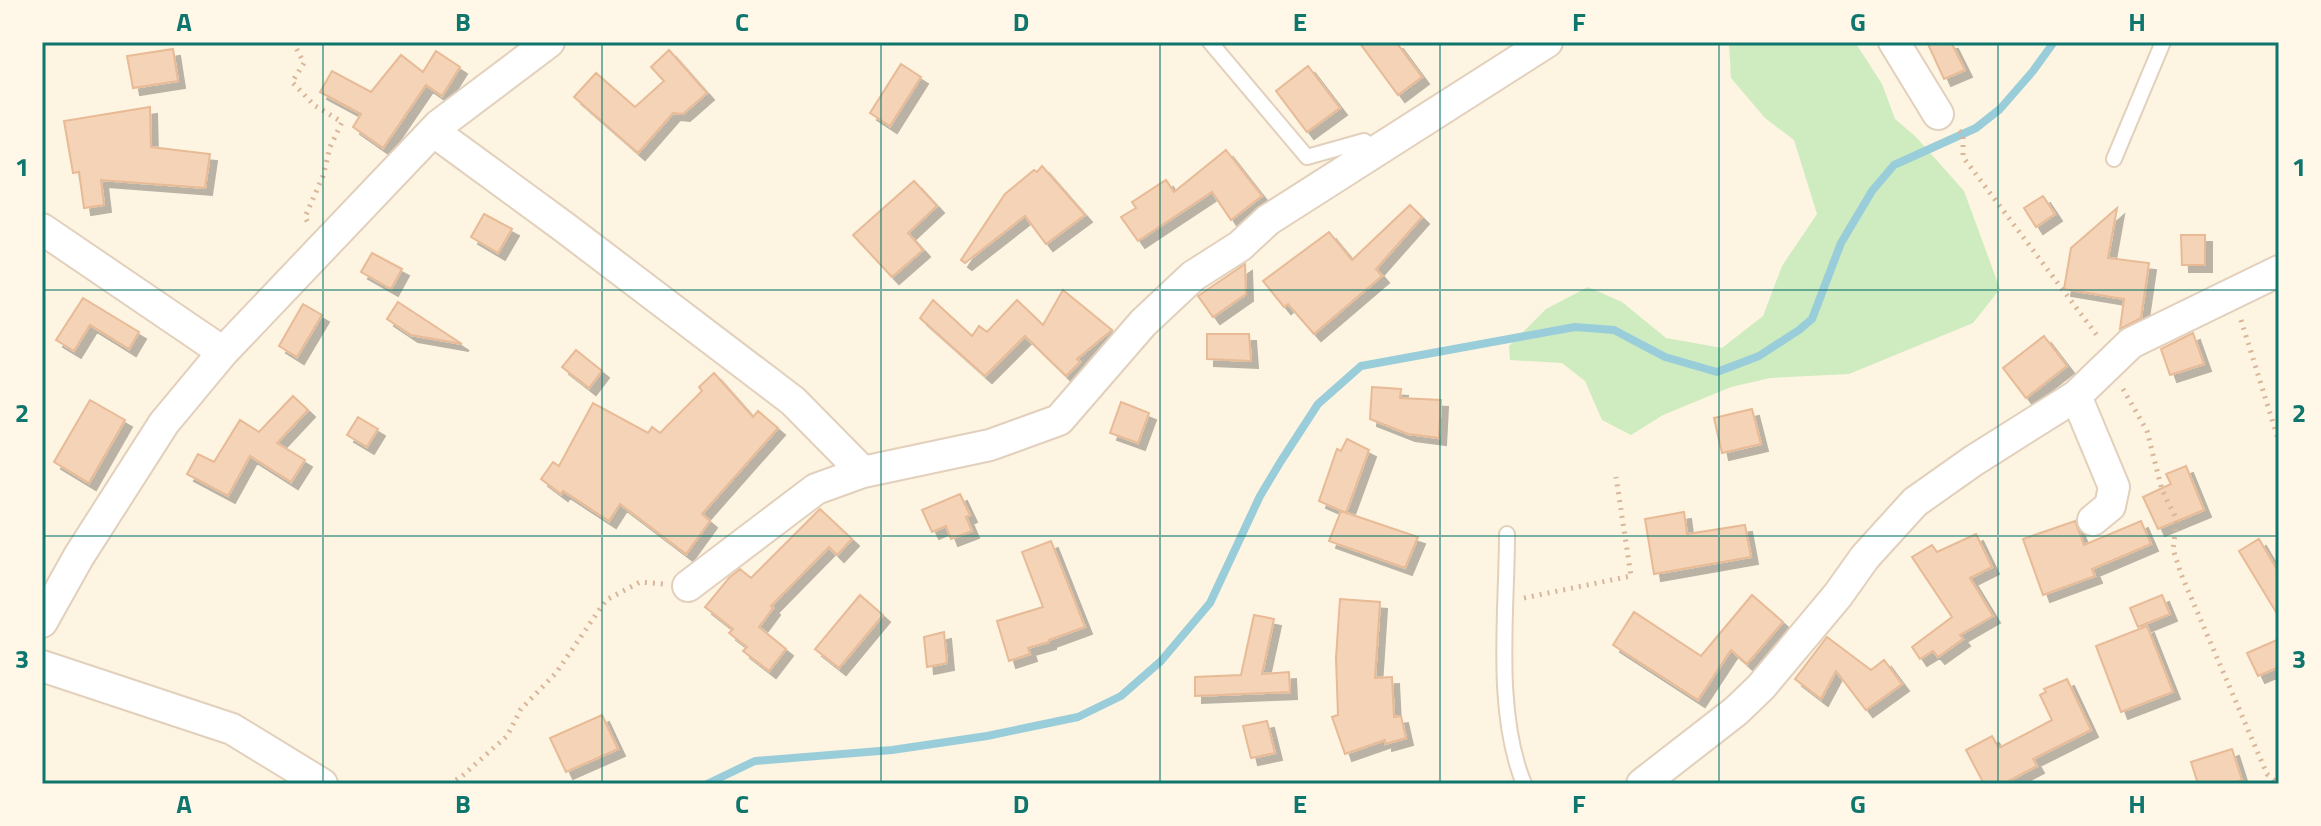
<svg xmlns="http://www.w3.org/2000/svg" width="2321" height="826" font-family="'Titillium Web',sans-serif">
  <defs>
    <filter id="shadow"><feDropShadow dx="7" dy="7" stdDeviation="0" flood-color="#0004"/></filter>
  </defs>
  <rect width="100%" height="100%" fill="#fdf4e1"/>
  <!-- green -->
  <path fill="#ceecbf" d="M 1729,42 L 1855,42 L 1882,84 L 1895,119 L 1916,137 L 1964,191 L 2000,289 L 1973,323 L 1849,374 L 1770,378 L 1731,387 L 1663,415 L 1631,435 L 1602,420 L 1585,381 L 1562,363 L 1510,360 L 1509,346 L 1546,309 L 1588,287 L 1622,302 L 1666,338 L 1722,348 L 1763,316 L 1782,266 L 1817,214 L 1794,140 L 1765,118 L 1731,78 Z"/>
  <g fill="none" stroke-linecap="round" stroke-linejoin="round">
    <!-- stream -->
    <path stroke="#9acdda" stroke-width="8" d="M 707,784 L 755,761 L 892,750 L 987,736 L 1078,717 L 1121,696 L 1161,661 L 1210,603 L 1260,496 L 1281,461 L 1318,404 L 1361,366 L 1575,327 L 1614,330 L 1665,357 L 1717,372 L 1759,356 L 1799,330 L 1812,319 L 1841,243 L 1872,191 L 1894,165 L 1976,128 L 2000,109 L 2033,71 L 2054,42"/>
  </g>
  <!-- building -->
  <path fill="#f4d3b7" stroke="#e8ba96" stroke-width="2" filter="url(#shadow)" d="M 1359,42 L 1396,42 L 1422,77 L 1398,95 Z
    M 1927,42 L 1951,42 L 1965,70 L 1944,79 Z
    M 173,49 L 178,81 L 133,88 L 127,56 Z
    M 669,50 L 707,93 L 683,114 L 673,113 L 638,153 L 574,97 L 596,73 L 635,107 L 664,81 L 651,67 Z
    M 436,51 L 460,67 L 442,96 L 426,85 L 383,148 L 353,127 L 361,114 L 320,92 L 332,71 L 371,92 L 401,55 L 423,72 Z
    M 901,64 L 921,77 L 890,126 L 870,113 Z
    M 1308,66 L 1340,108 L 1307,132 L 1276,91 Z
    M 150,107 L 151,147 L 210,154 L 205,188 L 101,180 L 104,205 L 84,208 L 79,172 L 73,173 L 64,121 Z
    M 1226,150 L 1262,196 L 1231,220 L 1212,192 L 1138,241 L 1121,217 L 1136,208 L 1132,202 L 1166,180 L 1174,192 Z
    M 1042,166 L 1085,215 L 1046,244 L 1025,216 L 965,263 L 961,260 L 1005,194 L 1034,170 L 1037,172 Z
    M 914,181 L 937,206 L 908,233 L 923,250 L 892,277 L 853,235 Z
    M 2043,196 L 2055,214 L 2036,227 L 2024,208 Z
    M 1410,205 L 1422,217 L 1376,269 L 1382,276 L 1314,334 L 1288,304 L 1284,307 L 1263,281 L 1329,232 L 1352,260 Z
    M 2117,208 L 2108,258 L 2149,263 L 2141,318 L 2120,329 L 2124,299 L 2064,289 L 2071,248 Z
    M 484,214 L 512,229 L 498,253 L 471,237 Z
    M 2181,235 L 2205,235 L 2205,265 L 2182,265 Z
    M 372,253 L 402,269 L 391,289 L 361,272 Z
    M 1245,264 L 1246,294 L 1213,317 L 1198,296 Z
    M 1063,290 L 1112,330 L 1077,359 L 1080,362 L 1066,376 L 1025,336 L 985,376 L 920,318 L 933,300 L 972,336 L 979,326 L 987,332 L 1017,300 L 1043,325 Z
    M 83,298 L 139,332 L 129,349 L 90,325 L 74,351 L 56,340 Z
    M 398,302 L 462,344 L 411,335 L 387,319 Z
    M 303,304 L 322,315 L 297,357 L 279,346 Z
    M 2193,333 L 2204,364 L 2170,375 L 2161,349 Z
    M 1207,334 L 1249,334 L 1251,361 L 1207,359 Z
    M 2044,336 L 2067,366 L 2026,398 L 2003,368 Z
    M 576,350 L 602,371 L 589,388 L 562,367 Z
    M 714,373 L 753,417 L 758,411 L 778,428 L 702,514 L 710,521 L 686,554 L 620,504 L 609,521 L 563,491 L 561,494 L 541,479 L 553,462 L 559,466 L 593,403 L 648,433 L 652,427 L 660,433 L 702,391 L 699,387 Z
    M 1372,387 L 1401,389 L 1400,398 L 1441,400 L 1439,438 L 1408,434 L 1370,419 Z
    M 293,396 L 308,410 L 277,443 L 305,460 L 291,482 L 250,456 L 228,496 L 187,474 L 198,454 L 214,462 L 240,420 L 259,432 Z
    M 90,400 L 125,420 L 89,483 L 54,462 Z
    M 1121,402 L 1149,413 L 1138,443 L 1110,433 Z
    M 1752,409 L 1761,444 L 1722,453 L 1714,418 Z
    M 358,417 L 378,429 L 367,447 L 347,435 Z
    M 1347,439 L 1369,450 L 1346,513 L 1319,501 L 1337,449 L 1341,451 Z
    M 2186,466 L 2204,510 L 2158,529 L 2143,497 L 2171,484 L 2166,474 Z
    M 960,494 L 970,515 L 966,517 L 972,531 L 951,539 L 946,526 L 932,532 L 922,510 Z
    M 820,509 L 852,539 L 837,555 L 829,547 L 771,606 L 773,608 L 759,627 L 786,649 L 769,671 L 743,651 L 747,647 L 729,633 L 733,629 L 705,607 L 729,578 L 740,569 L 751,578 Z
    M 1341,511 L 1418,537 L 1405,568 L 1329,541 Z
    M 1684,512 L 1687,534 L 1745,525 L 1751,557 L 1654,574 L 1645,519 Z
    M 2075,521 L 2084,545 L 2141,521 L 2151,544 L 2092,569 L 2095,576 L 2043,595 L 2023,539 Z
    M 1976,534 L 1992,567 L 1970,578 L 1993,616 L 1960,635 L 1963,639 L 1938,657 L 1933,651 L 1920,659 L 1912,647 L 1952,617 L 1912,557 L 1932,545 L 1937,552 Z
    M 2259,539 L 2279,573 L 2279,617 L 2239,551 Z
    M 1051,541 L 1085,627 L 1049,640 L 1049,642 L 1028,648 L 1030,654 L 1009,661 L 997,621 L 1043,607 L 1022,552 Z
    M 860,595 L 883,615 L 839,668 L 815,649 Z
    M 1752,595 L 1783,622 L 1747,664 L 1731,650 L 1698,700 L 1613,645 L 1634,612 L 1701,656 Z
    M 2162,595 L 2170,614 L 2138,627 L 2130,608 Z
    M 1340,599 L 1380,602 L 1375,678 L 1392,677 L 1394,717 L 1401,716 L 1406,738 L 1385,744 L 1385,740 L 1345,754 L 1332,717 L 1338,715 L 1336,658 Z
    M 1254,615 L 1274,619 L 1262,674 L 1289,672 L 1290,692 L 1195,696 L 1195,677 L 1241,675 Z
    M 2147,626 L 2173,692 L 2121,712 L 2096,646 Z
    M 944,632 L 947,663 L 927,667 L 924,637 Z
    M 1827,637 L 1871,670 L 1884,660 L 1902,684 L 1866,710 L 1836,671 L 1821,699 L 1795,679 Z
    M 2279,639 L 2279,667 L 2258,676 L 2247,653 Z
    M 2067,679 L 2091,730 L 2033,759 L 2037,766 L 2003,784 L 1984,784 L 1966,750 L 1992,736 L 1999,748 L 2052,720 L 2040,695 L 2046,692 L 2044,689 Z
    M 602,715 L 618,749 L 566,772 L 550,738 Z
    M 1267,721 L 1275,753 L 1251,758 L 1243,726 Z
    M 2232,749 L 2242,780 L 2230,784 L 2198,784 L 2191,762 Z"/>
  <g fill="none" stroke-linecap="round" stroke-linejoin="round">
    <defs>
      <path id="lane" d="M 1210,42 L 1307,157 L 1364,141 L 1377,149
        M 2114,159 L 2163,42
        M 1507,534 C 1507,612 1494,710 1524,784"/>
      <path id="street" d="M 1894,42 L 1938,114
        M 433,131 L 564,227 L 793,401 L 863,472
        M 42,229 L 223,352
        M 2076,396 L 2114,487 L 2110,506 L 2093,520
        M 688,586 L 816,489 L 863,472 L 990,445 L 1059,420 L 1143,323 L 1193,276 L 1240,246 L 1268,220 L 1547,42
        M 42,622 L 79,556 L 164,423 L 223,352 L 439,125 L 549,42
        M 42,666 L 232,729 L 322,784
        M 1642,784 L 1736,711 L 1761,687 L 1838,595 L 1865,557 L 1915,502 L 1973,461 L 2076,396 L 2131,343 L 2279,271"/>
    </defs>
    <!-- lane casing -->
    <use href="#lane" stroke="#e2d0bc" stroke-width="18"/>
    <!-- street casing -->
    <use href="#street" stroke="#e2d0bc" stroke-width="34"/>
    <!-- path -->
    <path stroke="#d9b69a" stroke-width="5" stroke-dasharray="2 6" stroke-linecap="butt" d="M 293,42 L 304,63 L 292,82 L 314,105 L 342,122 L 330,147 L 323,176 L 305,217 L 309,225
      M 1959,131 L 1963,134 L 1963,157 L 2099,338
      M 2241,320 L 2279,442
      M 2123,389 L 2147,431 L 2162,490 L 2177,520 L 2173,549 L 2181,574 L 2267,774 L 2279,784
      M 1524,598 L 1631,576 L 1616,477
      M 449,784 L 461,777 L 507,736 L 521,709 L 556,673 L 606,600 L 640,582 L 664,584"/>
    <!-- lane -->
    <use href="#lane" stroke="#fff" stroke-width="14"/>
    <!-- street -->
    <use href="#street" stroke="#fff" stroke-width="30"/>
  </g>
  <!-- grid -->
  <path fill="none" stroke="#0f766e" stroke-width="2" stroke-opacity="0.55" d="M 323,42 L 323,784M 602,42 L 602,784M 881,42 L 881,784M 1160,42 L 1160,784M 1440,42 L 1440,784M 1719,42 L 1719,784M 1998,42 L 1998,784M 42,290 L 2279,290M 42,536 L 2279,536"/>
  <!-- border -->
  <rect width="2321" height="826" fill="none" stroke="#fff7e8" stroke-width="88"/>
  <rect x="44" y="44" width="2233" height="738" fill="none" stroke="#0f766e" stroke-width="3"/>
  <g font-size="26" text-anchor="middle" font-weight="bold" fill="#0f766e">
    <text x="184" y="31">A</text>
    <text x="463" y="31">B</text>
    <text x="742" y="31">C</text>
    <text x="1021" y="31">D</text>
    <text x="1300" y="31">E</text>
    <text x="1579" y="31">F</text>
    <text x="1858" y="31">G</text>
    <text x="2137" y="31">H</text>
    <text x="22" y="176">1</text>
    <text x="2299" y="176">1</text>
    <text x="22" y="422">2</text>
    <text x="2299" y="422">2</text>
    <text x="22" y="668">3</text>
    <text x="2299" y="668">3</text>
    <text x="184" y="813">A</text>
    <text x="463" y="813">B</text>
    <text x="742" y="813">C</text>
    <text x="1021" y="813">D</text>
    <text x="1300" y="813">E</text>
    <text x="1579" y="813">F</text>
    <text x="1858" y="813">G</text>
    <text x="2137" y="813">H</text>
  </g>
</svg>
